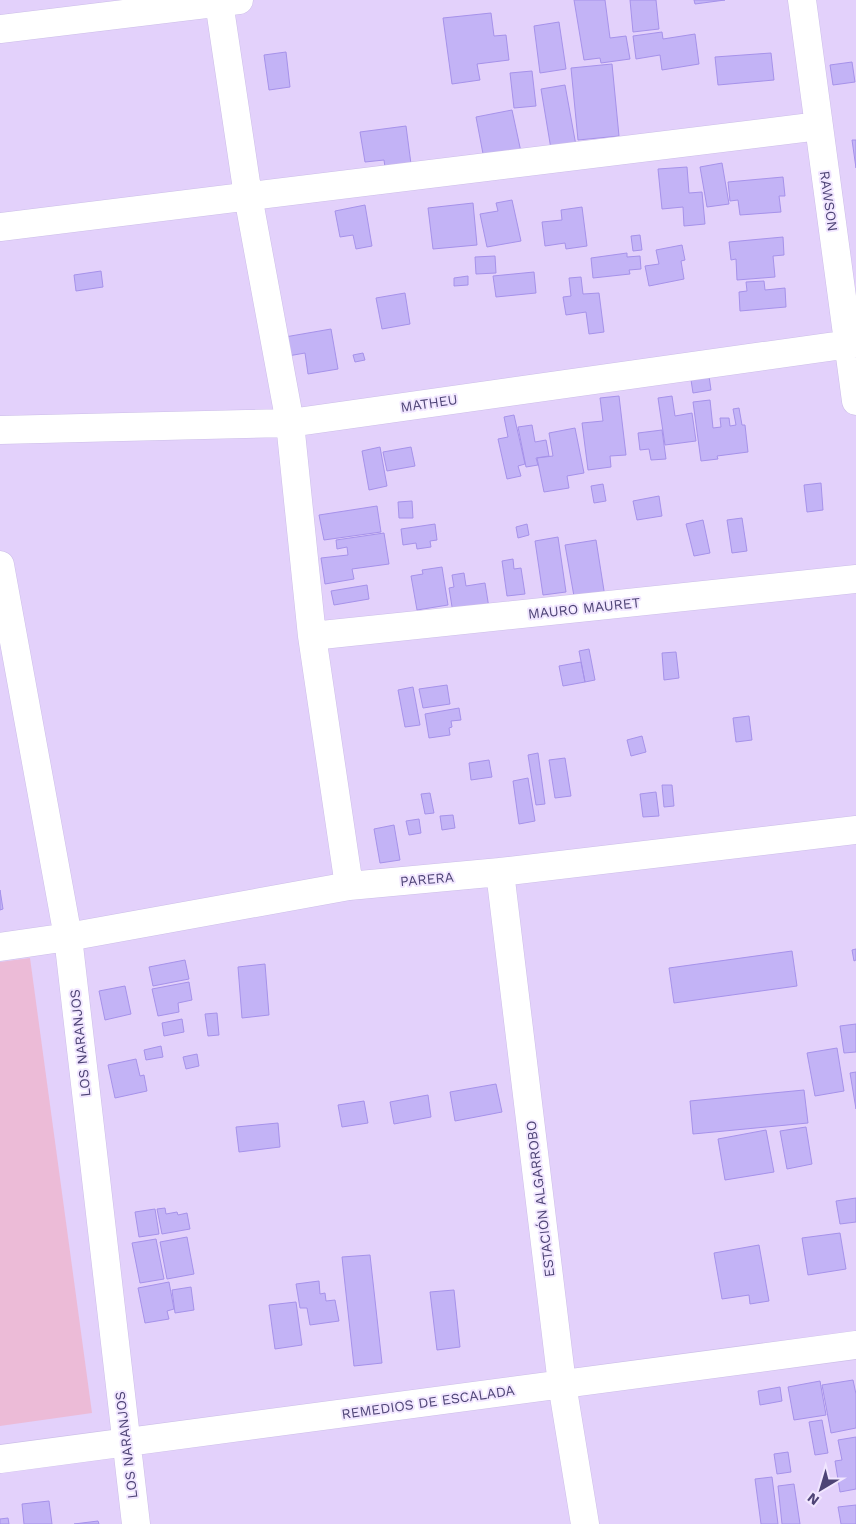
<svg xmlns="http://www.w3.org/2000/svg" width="856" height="1524" font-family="'Work Sans',sans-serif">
  <rect width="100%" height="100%" fill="#eddefe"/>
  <!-- residential -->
  <path fill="#e3d1fb" d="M 0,0 L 856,0 L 856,1524 L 0,1524 Z"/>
  <!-- park -->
  <path fill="#ecbbd7" d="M 30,958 L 92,1413 L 0,1426 L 0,962 Z"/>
  <!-- building -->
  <path fill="#c3b3f6" stroke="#a692ea" d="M 574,0 L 605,0 L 610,38 L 626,36 L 630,59 L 601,63 L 600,58 L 584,60 Z
    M 630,0 L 656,0 L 659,29 L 633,32 Z
    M 694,0 L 725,0 L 695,4 Z
    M 491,13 L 494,36 L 506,35 L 509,60 L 477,64 L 480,80 L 452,84 L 443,18 Z
    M 559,22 L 566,69 L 540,73 L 534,26 Z
    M 662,32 L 663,39 L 695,34 L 699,64 L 662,70 L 660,55 L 636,59 L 633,36 Z
    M 286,52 L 290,87 L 269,90 L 264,55 Z
    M 771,53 L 774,80 L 718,85 L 715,57 Z
    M 852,62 L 855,82 L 833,85 L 830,65 Z
    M 612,64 L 619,136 L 578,140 L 571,68 Z
    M 532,71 L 536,106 L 514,108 L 510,73 Z
    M 565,85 L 577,151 L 552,155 L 541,89 Z
    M 512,110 L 521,152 L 484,159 L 476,117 Z
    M 406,126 L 411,164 L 385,167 L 384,160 L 365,162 L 360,132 Z
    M 852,140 L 856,140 L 856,168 Z
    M 722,163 L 729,204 L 707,207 L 700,167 Z
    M 687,167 L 689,193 L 702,192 L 705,224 L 684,226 L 683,207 L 662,209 L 658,169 Z
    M 783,177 L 785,196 L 779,196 L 781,212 L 740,215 L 738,200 L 730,201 L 728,182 Z
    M 512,200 L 521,241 L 487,247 L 480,214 L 498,211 L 496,203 Z
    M 473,203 L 477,245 L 433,249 L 428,208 Z
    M 365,205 L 372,246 L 356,249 L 353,235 L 340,237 L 335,211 Z
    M 582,207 L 587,246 L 566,249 L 565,243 L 545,246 L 542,222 L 562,220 L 561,210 Z
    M 640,235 L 642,250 L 633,251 L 631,236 Z
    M 783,237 L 784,255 L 773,256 L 775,277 L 737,280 L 736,259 L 731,260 L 729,242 Z
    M 682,245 L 685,260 L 681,261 L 684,279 L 649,286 L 645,266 L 659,264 L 656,250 Z
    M 627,253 L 627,257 L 640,256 L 641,269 L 629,270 L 630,274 L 593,278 L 591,258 Z
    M 495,256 L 496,273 L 476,274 L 475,257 Z
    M 101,271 L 103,287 L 76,291 L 74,275 Z
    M 534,272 L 536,293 L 496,297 L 493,276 Z
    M 468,276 L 468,285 L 454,286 L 454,278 Z
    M 581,277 L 583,294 L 599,293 L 604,332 L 589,334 L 586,312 L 566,315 L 563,297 L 571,296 L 569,278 Z
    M 764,281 L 765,290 L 785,288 L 786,307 L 740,311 L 739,292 L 747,291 L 746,282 Z
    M 405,293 L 410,324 L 382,329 L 376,298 Z
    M 331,329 L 338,369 L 308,374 L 305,353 L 288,356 L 285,337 Z
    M 363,353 L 365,360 L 355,362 L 353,355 Z
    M 709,376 L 711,390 L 693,393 L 691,380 Z
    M 619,396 L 626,455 L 610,456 L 611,467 L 588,470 L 582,423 L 603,421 L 600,398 Z
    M 672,396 L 675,416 L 692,413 L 696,441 L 665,445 L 658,398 Z
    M 710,400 L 713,428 L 721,427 L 720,418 L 729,418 L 730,426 L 736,425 L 733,409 L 739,408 L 742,425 L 745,425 L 748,452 L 717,456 L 718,459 L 701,461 L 693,402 Z
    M 514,415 L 525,464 L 518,466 L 521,476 L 507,479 L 498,439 L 508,437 L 504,417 Z
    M 532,425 L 535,442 L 546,440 L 549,456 L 536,458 L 538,465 L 526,467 L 518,427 Z
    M 575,428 L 584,473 L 567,476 L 569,488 L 544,492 L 537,458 L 553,456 L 549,433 Z
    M 662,430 L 666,459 L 651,460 L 649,449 L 640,450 L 638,433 Z
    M 380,447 L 387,486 L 369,490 L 362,451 Z
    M 411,447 L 415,466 L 387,471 L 383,452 Z
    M 821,483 L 823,510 L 807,512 L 804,485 Z
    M 603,484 L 606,501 L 594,503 L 591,486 Z
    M 659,496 L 662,516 L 637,520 L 633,501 Z
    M 412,501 L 413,518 L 399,518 L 398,502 Z
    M 377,506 L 381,532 L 324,540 L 319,515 Z
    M 742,518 L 747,551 L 732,553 L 727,520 Z
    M 703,520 L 710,553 L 694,556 L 686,524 Z
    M 435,524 L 437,540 L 430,541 L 431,547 L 417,549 L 416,543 L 403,545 L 401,529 Z
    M 527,524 L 529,535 L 518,538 L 516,527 Z
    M 384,533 L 389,564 L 352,569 L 354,579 L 325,584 L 321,558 L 348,555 L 347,547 L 337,549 L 336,540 Z
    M 558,537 L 566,592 L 543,595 L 535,541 Z
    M 596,540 L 605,597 L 575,602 L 565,545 Z
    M 513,559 L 514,569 L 521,568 L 525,594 L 507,596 L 502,561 Z
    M 442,567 L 448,605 L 417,610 L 411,576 L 423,574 L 422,570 Z
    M 464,573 L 466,586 L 485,583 L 489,608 L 453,613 L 449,588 L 454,587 L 452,575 Z
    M 367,585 L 369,599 L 334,605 L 331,591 Z
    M 589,649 L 595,680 L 585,682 L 579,651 Z
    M 676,652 L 679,678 L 664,680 L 662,653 Z
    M 581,662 L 585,682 L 563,686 L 559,666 Z
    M 447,685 L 450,704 L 423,708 L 419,689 Z
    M 413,687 L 420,725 L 405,727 L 398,690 Z
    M 459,708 L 461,720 L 451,721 L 452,727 L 449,728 L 450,735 L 429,738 L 425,714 Z
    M 749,716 L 752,740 L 736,742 L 733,718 Z
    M 642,736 L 646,752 L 631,756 L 627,740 Z
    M 538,753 L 545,804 L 536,805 L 528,755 Z
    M 565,758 L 571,796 L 555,798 L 549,760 Z
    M 489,760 L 492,777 L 471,780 L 469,763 Z
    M 528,778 L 535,821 L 519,824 L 513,781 Z
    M 662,785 L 672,785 L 674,806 L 664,807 Z
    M 656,792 L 659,816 L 643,817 L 640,794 Z
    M 430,793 L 434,813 L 425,814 L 421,794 Z
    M 453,815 L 455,828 L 442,830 L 440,816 Z
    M 419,819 L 421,833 L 409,835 L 406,821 Z
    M 394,825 L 400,860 L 380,863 L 374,829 Z
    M 0,890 L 3,909 L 0,910 Z
    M 856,949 L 856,960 L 854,961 L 852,950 Z
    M 792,951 L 797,986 L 674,1003 L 669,968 Z
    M 185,960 L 189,979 L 153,986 L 149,967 Z
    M 265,964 L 269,1015 L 242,1018 L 238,967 Z
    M 189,982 L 192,1000 L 178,1003 L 179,1012 L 158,1016 L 152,989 Z
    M 125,986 L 131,1014 L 105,1020 L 99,991 Z
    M 217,1013 L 219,1035 L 208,1036 L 205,1014 Z
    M 182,1019 L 184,1032 L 164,1036 L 162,1023 Z
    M 856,1024 L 856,1052 L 844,1053 L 840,1026 Z
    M 161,1046 L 163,1057 L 146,1060 L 144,1050 Z
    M 837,1048 L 844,1091 L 815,1096 L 807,1053 Z
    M 197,1054 L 199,1066 L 186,1069 L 183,1057 Z
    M 136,1059 L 140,1076 L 144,1075 L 147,1091 L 115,1098 L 108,1065 Z
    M 856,1072 L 856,1109 L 850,1073 Z
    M 496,1084 L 502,1112 L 455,1121 L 450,1092 Z
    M 804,1090 L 808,1123 L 693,1134 L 690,1101 Z
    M 428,1095 L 431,1117 L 394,1124 L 390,1102 Z
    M 364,1101 L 368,1123 L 342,1127 L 338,1105 Z
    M 278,1123 L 280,1147 L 239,1152 L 236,1127 Z
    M 806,1127 L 812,1164 L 787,1169 L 780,1131 Z
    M 766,1130 L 774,1172 L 725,1180 L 718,1139 Z
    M 856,1198 L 856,1222 L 840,1224 L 836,1201 Z
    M 165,1208 L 166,1214 L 177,1212 L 178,1215 L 187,1213 L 190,1229 L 162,1234 L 157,1209 Z
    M 155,1209 L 159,1234 L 139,1237 L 135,1212 Z
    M 840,1233 L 846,1269 L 808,1275 L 802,1238 Z
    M 187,1237 L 194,1274 L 167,1279 L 160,1242 Z
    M 156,1239 L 164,1279 L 140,1283 L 132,1243 Z
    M 759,1245 L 769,1301 L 750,1304 L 749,1295 L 722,1299 L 714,1253 Z
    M 370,1255 L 382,1363 L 354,1366 L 342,1257 Z
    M 319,1281 L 320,1294 L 325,1293 L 326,1301 L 335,1300 L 339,1321 L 310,1325 L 307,1308 L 300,1308 L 296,1284 Z
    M 169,1282 L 174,1309 L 167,1311 L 169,1319 L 145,1323 L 138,1288 Z
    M 191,1287 L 194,1310 L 175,1313 L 172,1290 Z
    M 454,1290 L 460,1347 L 437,1350 L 430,1292 Z
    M 296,1302 L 302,1345 L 275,1349 L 269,1305 Z
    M 853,1380 L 856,1394 L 856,1428 L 831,1433 L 822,1385 Z
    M 820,1381 L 826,1415 L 794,1420 L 788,1387 Z
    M 780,1387 L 782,1401 L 760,1405 L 758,1391 Z
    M 822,1420 L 828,1453 L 815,1455 L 809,1422 Z
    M 856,1437 L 856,1489 L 840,1492 L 835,1461 L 842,1460 L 838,1440 Z
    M 788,1452 L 791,1472 L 777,1474 L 774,1454 Z
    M 772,1477 L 778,1524 L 761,1524 L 755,1479 Z
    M 794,1484 L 800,1524 L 782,1524 L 778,1486 Z
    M 49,1501 L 52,1524 L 24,1524 L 22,1504 Z
    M 856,1505 L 856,1524 L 841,1524 L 838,1507 Z
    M 8,1518 L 9,1524 L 0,1524 L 0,1519 Z
    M 98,1521 L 99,1524 L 74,1524 Z"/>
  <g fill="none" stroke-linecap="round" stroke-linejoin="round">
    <defs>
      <path id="street" d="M 802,0 L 856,401
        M 219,2 L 248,196 L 290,423 L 312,636 L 349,886
        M 0,29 L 239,0
        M 0,227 L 819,126
        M 0,430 L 290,423 L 856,343
        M 0,565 L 68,937 L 136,1524
        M 312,636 L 856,579
        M 500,872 L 562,1384 L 585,1524
        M 0,947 L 68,937 L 349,886 L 500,872 L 856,830
        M 0,1459 L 856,1345"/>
    </defs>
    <!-- street casing -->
    <use href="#street" stroke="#ccbee8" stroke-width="29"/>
    <!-- street -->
    <use href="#street" stroke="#fff" stroke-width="28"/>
  </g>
  <g text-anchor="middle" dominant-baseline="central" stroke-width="4" stroke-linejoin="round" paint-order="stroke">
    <!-- street labels -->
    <g font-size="14" fill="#4e4476" stroke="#f1e6ff">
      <text transform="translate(829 201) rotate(82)">RAWSON</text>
      <text transform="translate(429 403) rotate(-8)">MATHEU</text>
      <text transform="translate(584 608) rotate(-6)">MAURO MAURET</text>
      <text transform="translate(427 879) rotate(-5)">PARERA</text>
      <text transform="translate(80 1043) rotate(-96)">LOS NARANJOS</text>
      <text transform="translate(540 1199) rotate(-97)">ESTACIÓN ALGARROBO</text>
      <text transform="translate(428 1402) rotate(-8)">REMEDIOS DE ESCALADA</text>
      <text transform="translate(126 1445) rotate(-97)">LOS NARANJOS</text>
    </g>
  </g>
  <!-- north arrow -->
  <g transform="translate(821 1489) rotate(218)" stroke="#f1e6ff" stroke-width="4" paint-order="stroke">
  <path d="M0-4L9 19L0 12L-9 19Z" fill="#4e4476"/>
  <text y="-8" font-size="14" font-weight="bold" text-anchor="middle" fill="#4e4476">N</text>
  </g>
</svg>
